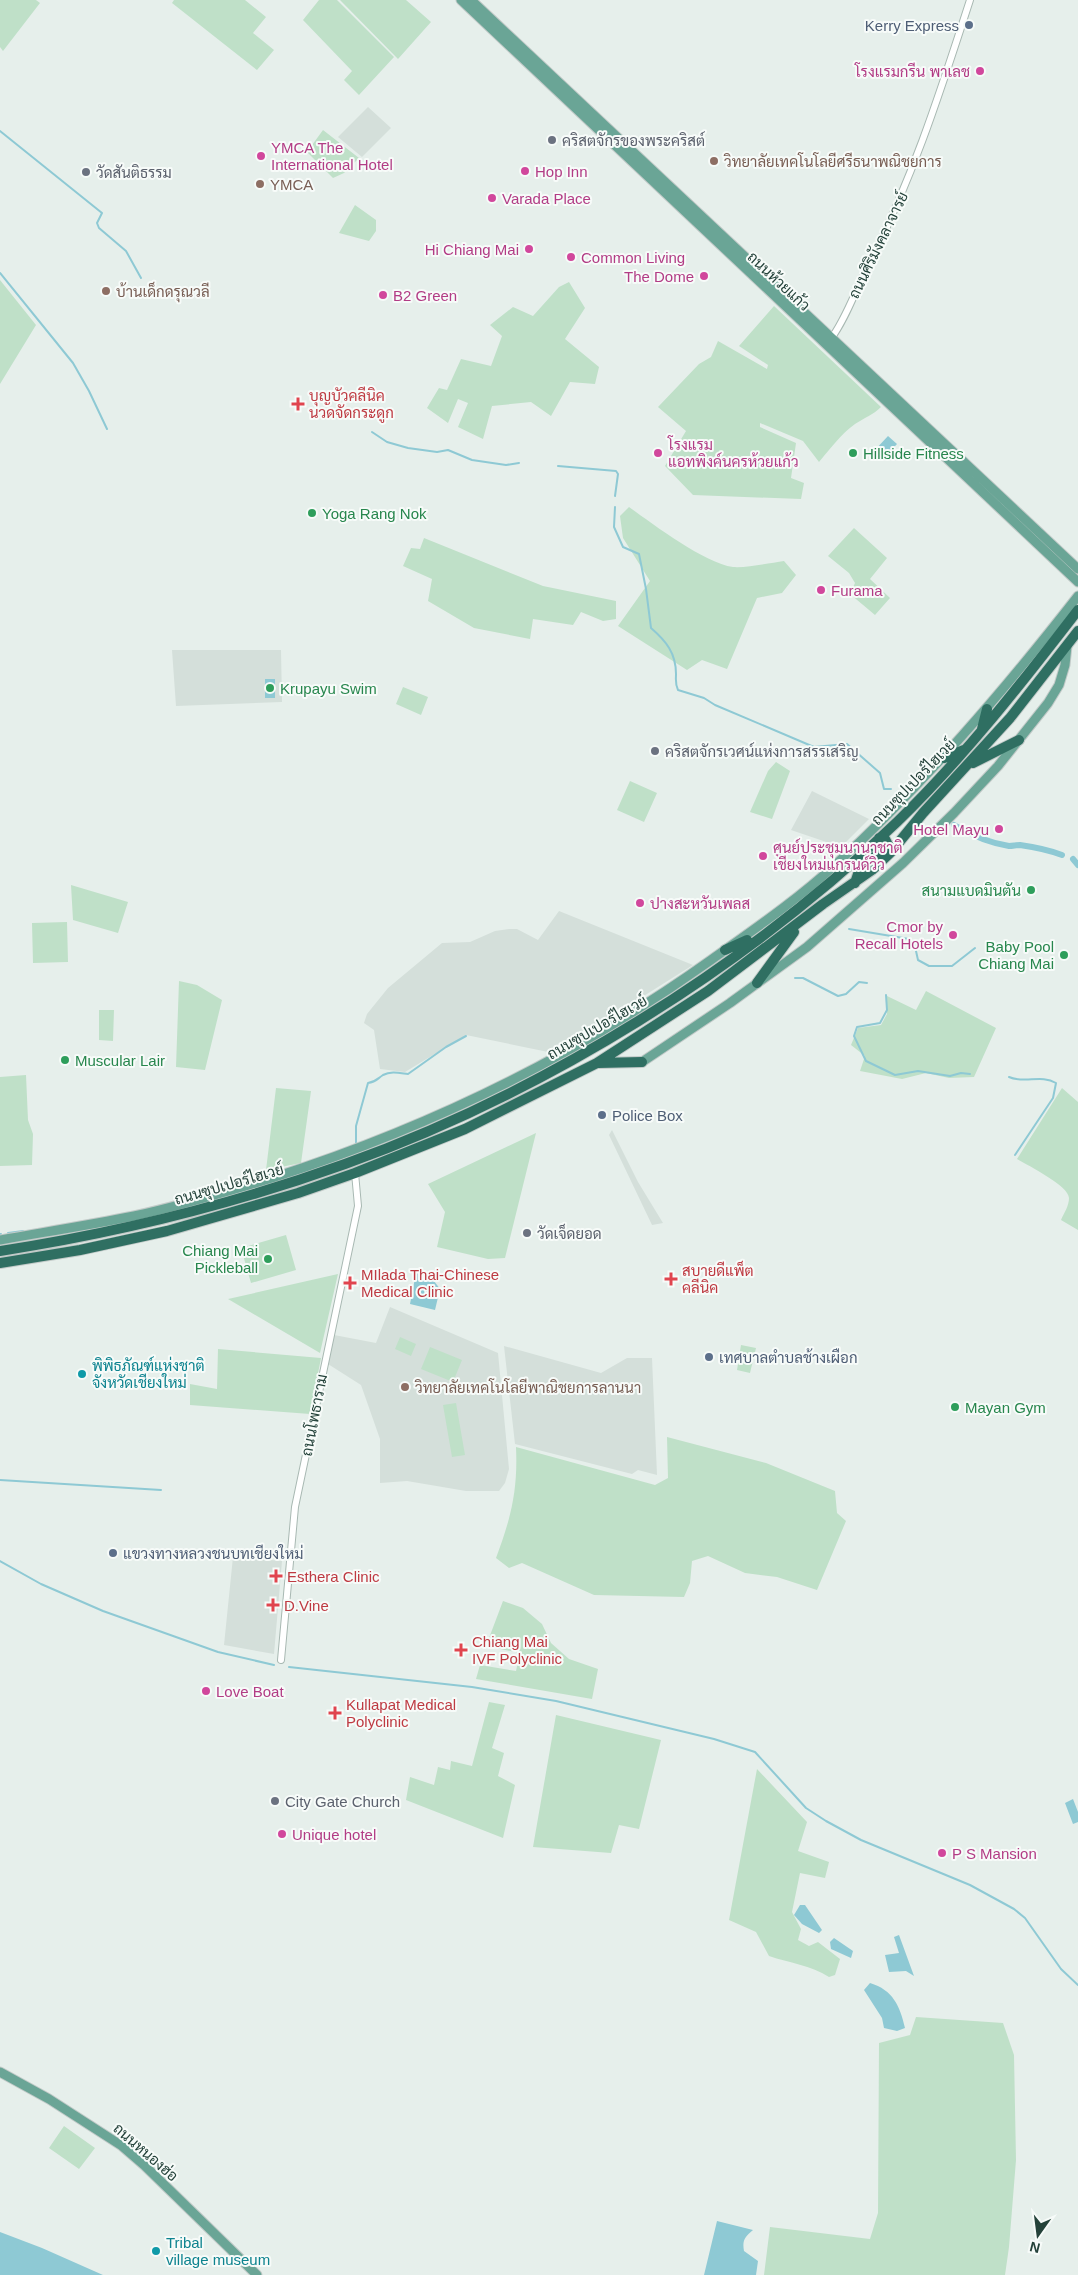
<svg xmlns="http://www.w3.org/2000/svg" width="1078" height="2275" font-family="Helvetica,Sarabun,sans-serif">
  <rect width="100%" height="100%" fill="#e6efeb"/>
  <!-- built -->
  <path fill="#d4dfda" d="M 368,107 L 391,128 L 362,157 L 338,137 Z
    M 172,650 L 281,650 L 282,702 L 176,706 Z
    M 812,791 L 869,819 L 841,847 L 791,830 Z
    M 559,911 L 693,965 L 553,1053 L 466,1035 L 405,1072 L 380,1069 L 374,1030 L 364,1023 L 367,1014 L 388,988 L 442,943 L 470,942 L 495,931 L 509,929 L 517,929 L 538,940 Z
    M 612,1130 L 638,1182 L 663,1223 L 652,1225 L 609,1135 Z
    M 390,1307 L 498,1353 L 509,1469 L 505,1483 L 499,1491 L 466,1491 L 407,1481 L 380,1483 L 380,1439 L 361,1385 L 328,1364 L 334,1335 L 376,1343 Z
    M 504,1346 L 601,1373 L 627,1358 L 652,1358 L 657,1475 L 638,1470 L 632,1474 L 515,1444 Z
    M 233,1557 L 282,1561 L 274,1654 L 224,1645 Z"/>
  <!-- green -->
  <path fill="#bfe0c8" d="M 0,0 L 36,0 L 40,3 L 3,51 L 0,47 Z
    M 174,0 L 245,0 L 266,17 L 253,33 L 274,50 L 257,70 L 172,3 Z
    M 319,0 L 337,0 L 394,57 L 359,95 L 344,80 L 352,71 L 303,20 Z
    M 340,0 L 406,0 L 431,22 L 398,59 Z
    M 323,130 L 359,158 L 344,173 L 333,178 L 307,152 Z
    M 355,205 L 376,220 L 376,231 L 369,241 L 339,233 Z
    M 0,280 L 36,325 L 0,384 Z
    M 569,282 L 585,308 L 565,339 L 599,367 L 595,384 L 570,382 L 551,416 L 531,402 L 492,406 L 483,439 L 458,427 L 468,403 L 458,399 L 448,423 L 427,408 L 439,388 L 447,390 L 461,359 L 491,366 L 502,336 L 490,325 L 513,307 L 533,316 L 559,287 Z
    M 774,306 L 881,407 C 873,415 864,418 855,424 C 841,434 830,449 819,462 L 803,441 L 760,423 L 760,427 L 796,443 L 791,478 L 804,483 L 801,499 L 693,495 L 665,466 L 686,431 L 658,407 L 699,364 L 711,357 L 718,341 L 767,369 L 768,365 L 739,346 Z
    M 629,507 C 653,524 704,563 733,567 C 747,568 770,563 784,561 L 796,575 L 782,593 L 757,598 L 727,669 L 702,660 L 687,670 L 618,626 L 650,581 L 623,538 L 620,516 Z
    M 854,528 L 887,558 L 870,579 L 890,598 L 875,615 L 850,594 L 855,583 L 849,573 L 828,556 Z
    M 424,538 L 543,586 L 616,601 L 616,619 L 603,621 L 581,612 L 573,625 L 533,619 L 530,639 L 474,628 L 428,601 L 432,579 L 403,566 L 411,548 L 420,549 Z
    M 403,687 L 428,697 L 421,715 L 396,704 Z
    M 776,762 L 790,771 L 772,819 L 750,812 L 768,771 Z
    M 630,781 L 657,793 L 644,822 L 617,810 Z
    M 71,885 L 128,902 L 118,933 L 73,920 Z
    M 67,922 L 68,962 L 33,963 L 32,923 Z
    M 179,981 L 197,985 L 222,1000 L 205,1070 L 176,1067 Z
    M 926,991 L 996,1028 L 974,1077 L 949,1078 L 926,1073 L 902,1079 L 860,1071 L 865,1056 L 851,1045 L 858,1028 L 881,1025 L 887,1014 L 887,996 L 916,1010 Z
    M 99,1010 L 114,1010 L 113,1041 L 99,1040 Z
    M 26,1075 L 28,1120 L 33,1134 L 32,1165 L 0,1166 L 0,1077 Z
    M 276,1088 L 311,1091 L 301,1163 L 266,1170 Z
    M 1062,1088 L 1078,1102 L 1078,1230 L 1061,1220 C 1064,1213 1069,1206 1069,1198 C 1069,1186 1029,1166 1017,1159 Z
    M 536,1133 L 505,1258 L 488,1259 L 437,1247 L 445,1212 L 428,1184 Z
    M 286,1235 L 296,1270 L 251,1283 L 241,1248 Z
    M 338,1274 L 320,1353 L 228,1299 Z
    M 400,1337 L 416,1344 L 411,1356 L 395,1349 Z
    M 741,1345 L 756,1348 L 750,1373 L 737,1370 Z
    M 430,1347 L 462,1360 L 453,1382 L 421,1369 Z
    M 218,1349 L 321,1358 L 310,1414 L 190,1405 L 190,1384 L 217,1389 Z
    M 456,1403 L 465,1455 L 452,1457 L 443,1405 Z
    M 667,1437 L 766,1463 L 835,1491 L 837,1513 L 846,1521 L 817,1590 L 777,1577 L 745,1573 L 708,1556 L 692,1561 L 690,1583 L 684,1597 L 594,1595 L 522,1563 L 509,1568 L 496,1558 C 511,1518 518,1490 516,1447 L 655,1485 L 668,1478 Z
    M 503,1601 L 523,1608 L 542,1624 L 551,1643 L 569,1659 L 598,1669 L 592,1699 L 476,1679 L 480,1665 L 516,1671 L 520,1653 L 486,1646 Z
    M 489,1702 L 505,1705 L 492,1748 L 504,1753 L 498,1776 L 515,1785 L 503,1838 L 406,1800 L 410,1777 L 434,1785 L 438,1767 L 450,1770 L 451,1761 L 472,1766 Z
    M 556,1715 L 661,1740 L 639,1829 L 619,1825 L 611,1853 L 533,1847 Z
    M 757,1769 L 807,1822 L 798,1851 L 829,1862 L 825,1878 L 800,1873 L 792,1912 L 801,1929 L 798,1940 L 809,1946 L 818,1942 L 840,1959 L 835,1975 L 829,1977 C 811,1965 789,1963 769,1956 L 756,1932 L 729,1920 Z
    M 916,2017 L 1003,2023 L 1014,2055 L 1016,2160 L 1009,2247 L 1005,2275 L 764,2275 L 770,2227 L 870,2239 L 878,2213 L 879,2043 L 910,2035 Z
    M 64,2126 L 95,2148 L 79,2169 L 49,2148 Z"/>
  <!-- water -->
  <path fill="#8ec9d4" d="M 888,436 L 897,444 L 883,459 L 874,451 Z
    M 265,679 L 275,679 L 275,698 L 265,698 Z
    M 416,1273 L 424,1275 L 426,1279 L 434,1281 L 440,1289 L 435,1310 L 410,1304 Z
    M 1073,1799 L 1078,1812 L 1078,1822 L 1073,1824 L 1065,1803 Z
    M 800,1905 L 805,1905 L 822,1930 L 819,1933 L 802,1924 L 794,1915 Z
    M 899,1935 L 914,1976 L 906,1971 L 889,1972 L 885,1955 L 899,1953 L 894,1937 Z
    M 834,1938 L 853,1951 L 851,1958 L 831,1949 L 830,1942 Z
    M 870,1983 C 893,1990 900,2006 905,2028 L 897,2031 L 884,2028 L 882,2018 L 864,1990 Z
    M 717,2221 L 753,2230 C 745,2237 742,2240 744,2251 L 758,2261 L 756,2275 L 704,2275 Z
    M 0,2232 L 42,2248 L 103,2275 L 0,2275 Z"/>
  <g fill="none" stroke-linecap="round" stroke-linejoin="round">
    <!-- stream -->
    <path stroke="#8ec9d4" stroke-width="2" d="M 0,131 L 102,213 L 97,223 L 99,228 L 126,251 L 141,278
      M 0,273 L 73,363 L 89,391 L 107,429
      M 372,432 L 387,442 L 408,448 L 437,452 L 448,450 L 472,460 L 506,465 L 519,463
      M 558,466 L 616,471 L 618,474 L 615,496
      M 615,507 L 614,527 L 623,547 L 639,554 L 646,589 L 651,628 C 666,641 676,653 676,674 C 676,680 675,684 678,690 L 704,698 L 715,705 L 814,747 L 847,744 L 880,773 L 884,789 L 891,789
      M 849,929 L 909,939
      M 914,942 L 918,960 L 929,966 L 952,966 L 975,948
      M 795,978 L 803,978 L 838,996 L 846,994 L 859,982 L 867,983
      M 886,995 L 887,1010 L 880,1023 L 857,1027 L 854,1036 L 866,1061 L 895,1075 L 918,1071 L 950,1076 L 961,1073 L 970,1074
      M 1009,1077 C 1025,1084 1041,1074 1056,1083 L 1053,1098 L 1015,1155
      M 356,1146 L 356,1126 L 368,1083 C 376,1082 377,1079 383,1075 C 391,1071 399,1073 408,1074 L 446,1047 L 466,1036
      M 8,1233 L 23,1231
      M 0,1234 L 1,1234
      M 0,1480 L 161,1490
      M 0,1561 L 41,1584 L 103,1611 L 218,1652 L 274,1665
      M 289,1667 L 472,1687 L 556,1701 L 714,1739 L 755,1752 L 806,1808 L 826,1821 L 861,1840 L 970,1885 L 1014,1909 L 1025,1918 L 1061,1969 L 1078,1985"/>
    <!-- canal -->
    <path stroke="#8ec9d4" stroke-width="6" d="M 954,825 C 971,835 989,843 1009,846 C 1013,846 1016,845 1020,845 C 1034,847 1049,850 1062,855
      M 1073,859 L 1078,865"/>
    <defs>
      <path id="minor" d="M 830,340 C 844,322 853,297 863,276 C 910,186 939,96 970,0
        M 281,1660 L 295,1507 L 358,1206 L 355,1173"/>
      <path id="major" d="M 461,0 L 1078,582
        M 471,0 L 1078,569
        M 642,1062 L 730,1003 L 807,947 L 903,863 L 954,813 L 998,766 L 1048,703 L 1059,685 L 1065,665 L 1067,646
        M 0,1240 C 45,1232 90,1225 134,1216 C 180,1206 226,1192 272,1178 C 431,1127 575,1057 711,960 C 753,930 797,900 835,865 C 925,783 1003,692 1078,596
        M 0,2072 L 49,2099 L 122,2146 L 144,2165 L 257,2275"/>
      <path id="highway" d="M 982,729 L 987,709
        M 944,758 L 964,750
        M 973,763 L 1019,740
        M 855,883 L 859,871 L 888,845 L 885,839 L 879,838
        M 725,950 L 747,940
        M 757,983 L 794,932
        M 598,1063 L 642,1062
        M 0,1251 C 116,1233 234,1204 345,1164 C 543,1093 745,968 897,822 C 964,757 1021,684 1078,610
        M 0,1263 L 80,1250 L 167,1231 L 298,1193 L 355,1173 L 465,1129 L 597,1063 L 708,991 L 823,904 L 872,870 L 891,852 L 923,813 L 1010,718 L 1078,631"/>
    </defs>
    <!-- minor casing -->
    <use href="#minor" stroke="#a8b8b2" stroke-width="8"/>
    <!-- major casing -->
    <use href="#major" stroke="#c2cac8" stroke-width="11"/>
    <!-- highway casing -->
    <use href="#highway" stroke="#c2cac8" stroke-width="12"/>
    <!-- minor -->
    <use href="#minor" stroke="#fff" stroke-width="6"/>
    <!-- major -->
    <use href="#major" stroke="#6aa596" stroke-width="9"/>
    <!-- highway -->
    <use href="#highway" stroke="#2f6f62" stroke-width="10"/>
  </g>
  <!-- markers -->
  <g fill="#5c6f8a" stroke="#f7fbf9" stroke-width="2">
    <circle cx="969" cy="25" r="5"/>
    <circle cx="602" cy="1115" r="5"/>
    <circle cx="709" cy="1357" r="5"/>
    <circle cx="113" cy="1553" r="5"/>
  </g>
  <g fill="#d1479c" stroke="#f7fbf9" stroke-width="2">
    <circle cx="980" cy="71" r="5"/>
    <circle cx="261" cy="156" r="5"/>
    <circle cx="525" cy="171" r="5"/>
    <circle cx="492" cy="198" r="5"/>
    <circle cx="529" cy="249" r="5"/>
    <circle cx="571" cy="257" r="5"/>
    <circle cx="704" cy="276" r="5"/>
    <circle cx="383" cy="295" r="5"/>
    <circle cx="658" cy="453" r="5"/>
    <circle cx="821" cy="590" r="5"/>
    <circle cx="999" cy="829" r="5"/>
    <circle cx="763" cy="856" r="5"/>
    <circle cx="640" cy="903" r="5"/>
    <circle cx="953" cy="935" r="5"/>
    <circle cx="206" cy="1691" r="5"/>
    <circle cx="282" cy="1834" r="5"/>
    <circle cx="942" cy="1853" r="5"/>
  </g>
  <g fill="#6b7280" stroke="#f7fbf9" stroke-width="2">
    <circle cx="552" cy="140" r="5"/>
    <circle cx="86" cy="172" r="5"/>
    <circle cx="655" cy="751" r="5"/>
    <circle cx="527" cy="1233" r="5"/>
    <circle cx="275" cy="1801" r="5"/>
  </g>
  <g fill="#8d6e63" stroke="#f7fbf9" stroke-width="2">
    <circle cx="714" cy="161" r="5"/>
    <circle cx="260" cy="184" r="5"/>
    <circle cx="106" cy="291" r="5"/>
    <circle cx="405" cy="1387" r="5"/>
  </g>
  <g fill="#e0444e" stroke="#f7fbf9" stroke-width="2">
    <path d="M295.5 396.5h5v5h5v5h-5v5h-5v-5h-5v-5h5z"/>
    <path d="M668.5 1271.5h5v5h5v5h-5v5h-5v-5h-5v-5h5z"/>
    <path d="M347.5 1275.5h5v5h5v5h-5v5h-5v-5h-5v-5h5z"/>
    <path d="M273.5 1568.5h5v5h5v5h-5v5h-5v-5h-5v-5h5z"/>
    <path d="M270.5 1597.5h5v5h5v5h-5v5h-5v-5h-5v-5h5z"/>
    <path d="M458.5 1642.5h5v5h5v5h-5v5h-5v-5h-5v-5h5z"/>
    <path d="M332.5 1705.5h5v5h5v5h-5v5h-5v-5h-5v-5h5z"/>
  </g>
  <g fill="#2e9e5b" stroke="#f7fbf9" stroke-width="2">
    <circle cx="853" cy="453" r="5"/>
    <circle cx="312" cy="513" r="5"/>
    <circle cx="270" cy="688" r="5"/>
    <circle cx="1031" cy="890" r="5"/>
    <circle cx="1064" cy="955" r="5"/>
    <circle cx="65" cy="1060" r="5"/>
    <circle cx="268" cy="1259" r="5"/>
    <circle cx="955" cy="1407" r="5"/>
  </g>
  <g fill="#0f9aa8" stroke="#f7fbf9" stroke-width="2">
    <circle cx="82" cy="1374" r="5"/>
    <circle cx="156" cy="2251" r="5"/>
  </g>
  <g text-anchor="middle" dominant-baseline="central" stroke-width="4" stroke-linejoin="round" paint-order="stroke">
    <!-- service labels -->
    <g font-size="15" fill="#4e5e75" stroke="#f7fbf9" text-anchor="start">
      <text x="959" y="25" text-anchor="end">Kerry Express</text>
      <text x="612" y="1115">Police Box</text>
      <text x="719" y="1357">เทศบาลตำบลช้างเผือก</text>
      <text x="123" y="1553">แขวงทางหลวงชนบทเชียงใหม่</text>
    </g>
    <!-- hotel labels -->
    <g font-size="15" fill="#b23c85" stroke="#f7fbf9" text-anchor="start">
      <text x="970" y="71" text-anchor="end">โรงแรมกรีน พาเลช</text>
      <text x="271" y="147">YMCA The<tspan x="271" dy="17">International Hotel</tspan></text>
      <text x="535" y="171">Hop Inn</text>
      <text x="502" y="198">Varada Place</text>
      <text x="519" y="249" text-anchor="end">Hi Chiang Mai</text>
      <text x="581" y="257">Common Living</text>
      <text x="694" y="276" text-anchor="end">The Dome</text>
      <text x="393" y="295">B2 Green</text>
      <text x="668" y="444">โรงแรม<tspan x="668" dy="17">แอทพิงค์นครห้วยแก้ว</tspan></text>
      <text x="831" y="590">Furama</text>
      <text x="989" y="829" text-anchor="end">Hotel Mayu</text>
      <text x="773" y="847">ศูนย์ประชุมนานาชาติ<tspan x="773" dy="17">เชียงใหม่แกรนด์วิว</tspan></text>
      <text x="650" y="903">ปางสะหวันเพลส</text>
      <text x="943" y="926" text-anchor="end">Cmor by<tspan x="943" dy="17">Recall Hotels</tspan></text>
      <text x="216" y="1691">Love Boat</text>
      <text x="292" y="1834">Unique hotel</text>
      <text x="952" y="1853">P S Mansion</text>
    </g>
    <!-- worship labels -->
    <g font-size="15" fill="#5b616d" stroke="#f7fbf9" text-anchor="start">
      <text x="562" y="140">คริสตจักรของพระคริสต์</text>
      <text x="96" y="172">วัดสันติธรรม</text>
      <text x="665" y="751">คริสตจักรเวศน์แห่งการสรรเสริญ</text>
      <text x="537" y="1233">วัดเจ็ดยอด</text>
      <text x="285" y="1801">City Gate Church</text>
    </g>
    <!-- education labels -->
    <g font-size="15" fill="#785e54" stroke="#f7fbf9" text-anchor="start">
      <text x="724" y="161">วิทยาลัยเทคโนโลยีศรีธนาพณิชยการ</text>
      <text x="270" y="184">YMCA</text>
      <text x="116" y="291">บ้านเด็กดรุณวลี</text>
      <text x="415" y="1387">วิทยาลัยเทคโนโลยีพาณิชยการลานนา</text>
    </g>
    <!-- street labels -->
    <g font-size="15" fill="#24423a" stroke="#f7fbf9">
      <text transform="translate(878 245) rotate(-64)">ถนนศิริมังคลาจารย์</text>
      <text transform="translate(779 281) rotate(43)">ถนนห้วยแก้ว</text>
      <text transform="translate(913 782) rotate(-46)">ถนนซุปเปอร์ไฮเวย์</text>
      <text transform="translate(597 1027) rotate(-30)">ถนนซุปเปอร์ไฮเวย์</text>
      <text transform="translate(229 1184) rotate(-16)">ถนนซุปเปอร์ไฮเวย์</text>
      <text transform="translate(314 1415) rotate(-79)">ถนนโพธาราม</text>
      <text transform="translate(146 2152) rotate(41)">ถนนหนองฮ่อ</text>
    </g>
    <!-- health labels -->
    <g font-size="15" fill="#be3a42" stroke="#f7fbf9" text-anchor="start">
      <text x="309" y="395">บุญบัวคลีนิค<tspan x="309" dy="17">นวดจัดกระดูก</tspan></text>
      <text x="682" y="1270">สบายดีแพ็ต<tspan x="682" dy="17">คลีนิค</tspan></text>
      <text x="361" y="1274">MIlada Thai-Chinese<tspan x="361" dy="17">Medical Clinic</tspan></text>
      <text x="287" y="1576">Esthera Clinic</text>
      <text x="284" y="1605">D.Vine</text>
      <text x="472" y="1641">Chiang Mai<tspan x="472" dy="17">IVF Polyclinic</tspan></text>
      <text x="346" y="1704">Kullapat Medical<tspan x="346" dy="17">Polyclinic</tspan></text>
    </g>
    <!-- leisure labels -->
    <g font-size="15" fill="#27864d" stroke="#f7fbf9" text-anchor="start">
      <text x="863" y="453">Hillside Fitness</text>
      <text x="322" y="513">Yoga Rang Nok</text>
      <text x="280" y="688">Krupayu Swim</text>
      <text x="1021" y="890" text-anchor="end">สนามแบดมินตัน</text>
      <text x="1054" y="946" text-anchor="end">Baby Pool<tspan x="1054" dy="17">Chiang Mai</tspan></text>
      <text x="75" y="1060">Muscular Lair</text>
      <text x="258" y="1250" text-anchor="end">Chiang Mai<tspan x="258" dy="17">Pickleball</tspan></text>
      <text x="965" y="1407">Mayan Gym</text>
    </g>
    <!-- culture labels -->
    <g font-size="15" fill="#0d838f" stroke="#f7fbf9" text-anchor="start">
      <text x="92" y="1365">พิพิธภัณฑ์แห่งชาติ<tspan x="92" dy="17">จังหวัดเชียงใหม่</tspan></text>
      <text x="166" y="2242">Tribal<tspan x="166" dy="17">village museum</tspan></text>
    </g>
  </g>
  <!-- north arrow -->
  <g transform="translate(1038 2235) rotate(194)" stroke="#f7fbf9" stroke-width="4" paint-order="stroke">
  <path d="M0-4L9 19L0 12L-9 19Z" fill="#24423a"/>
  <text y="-8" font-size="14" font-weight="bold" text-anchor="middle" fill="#24423a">N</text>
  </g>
</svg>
